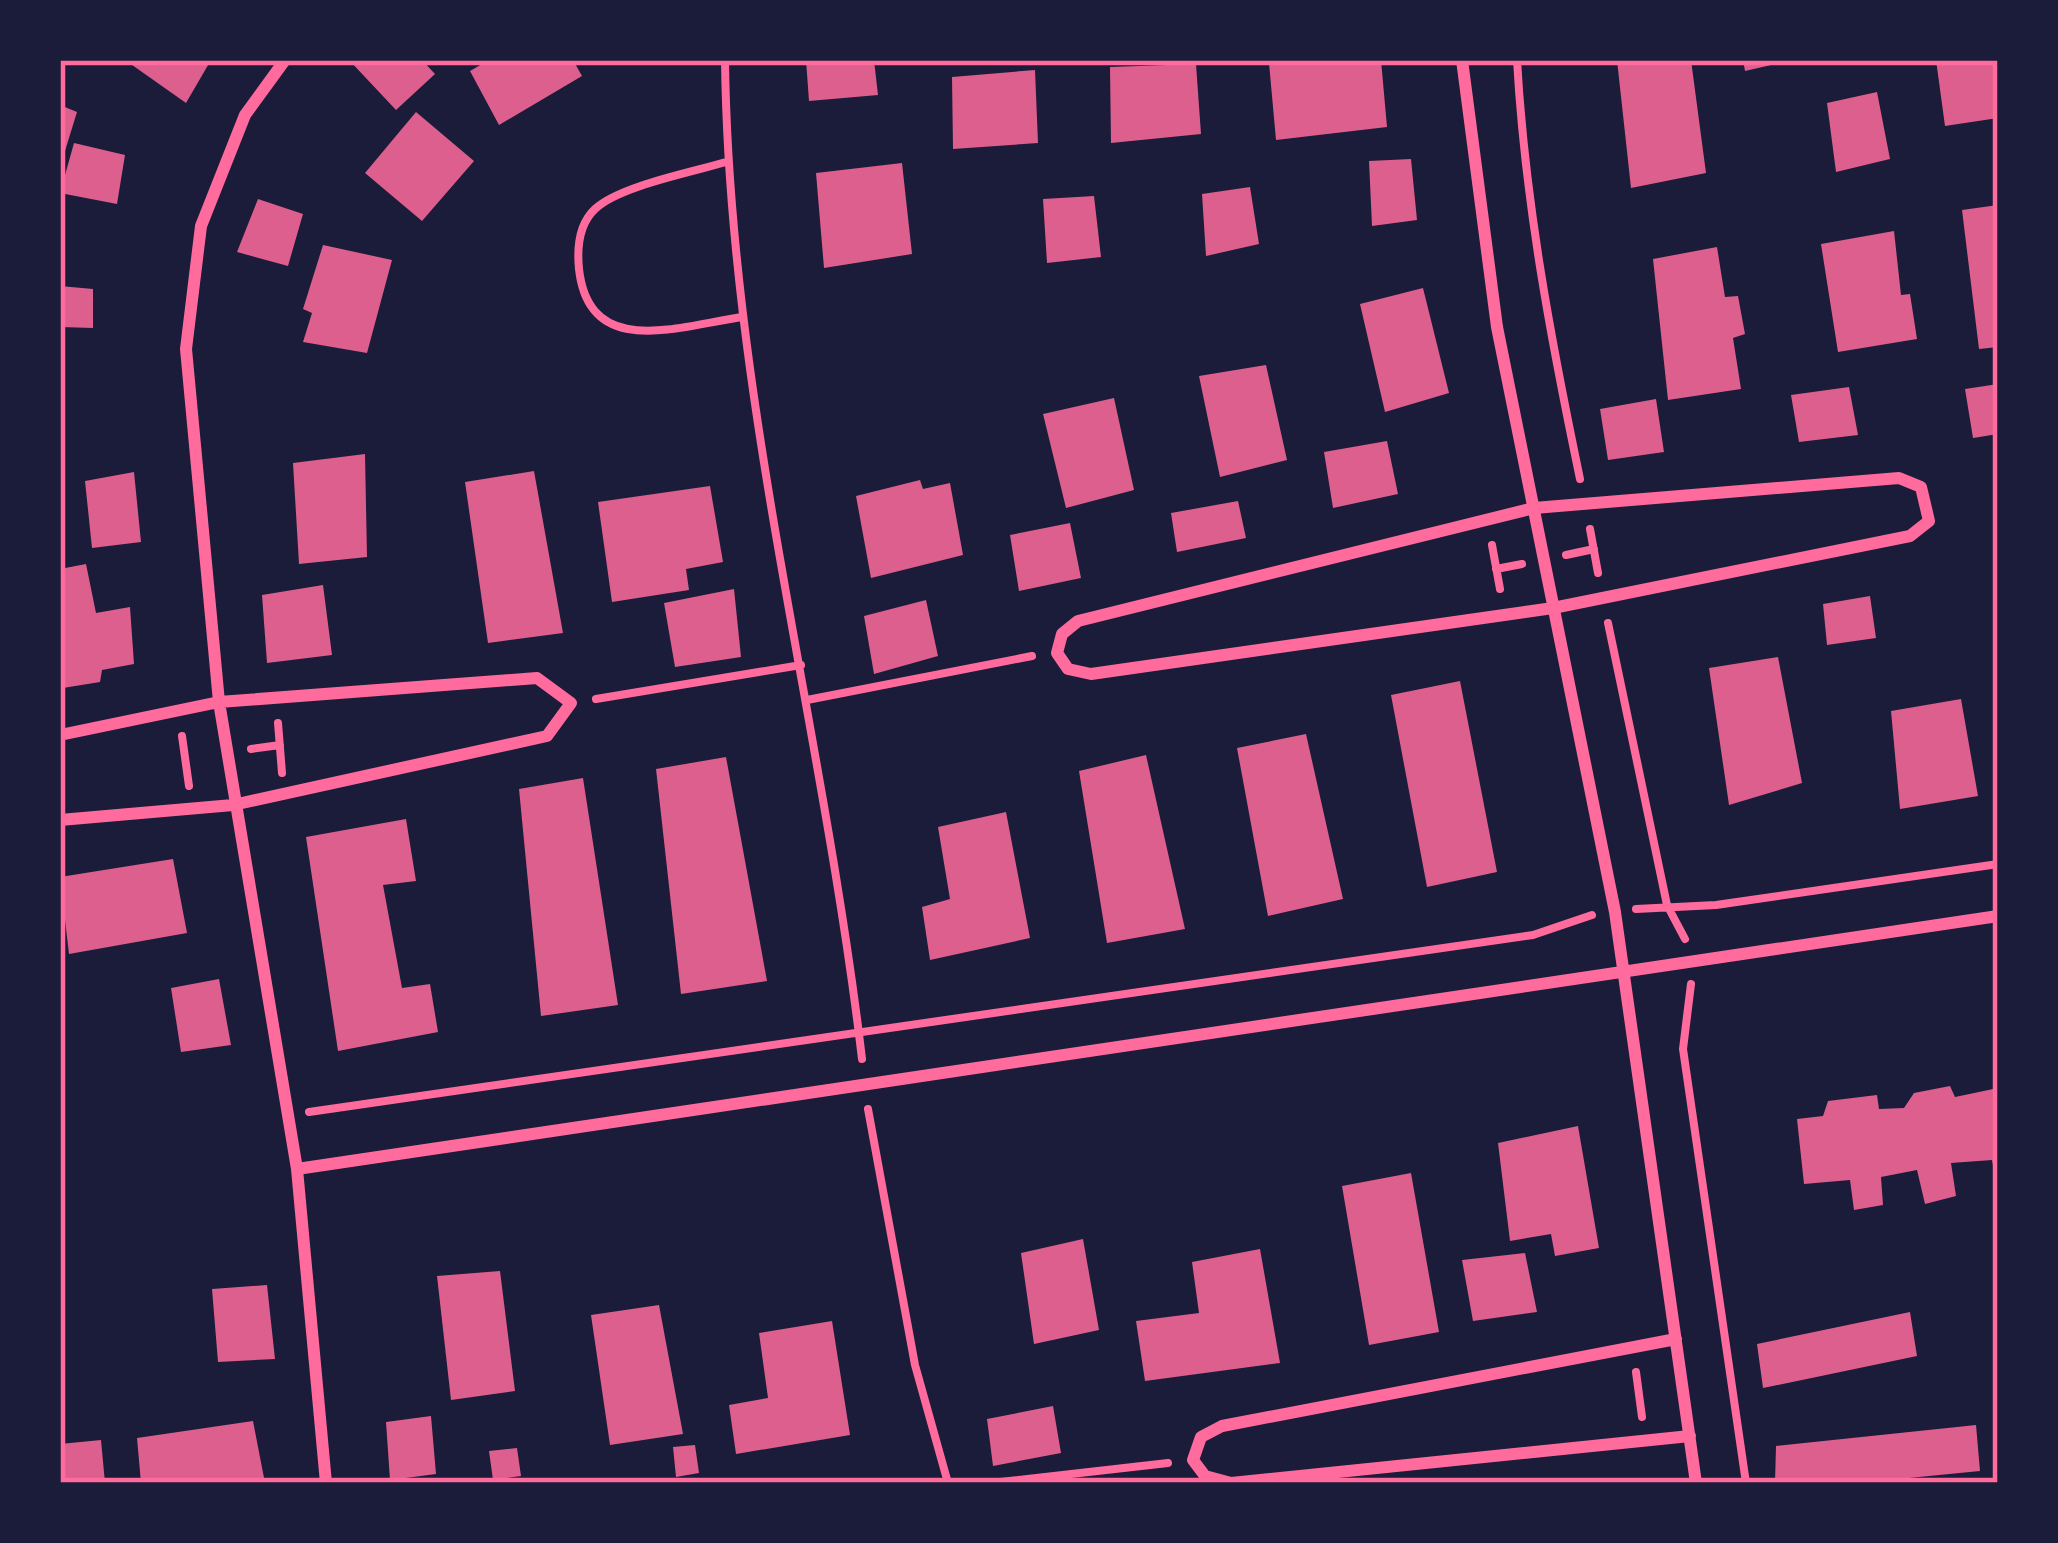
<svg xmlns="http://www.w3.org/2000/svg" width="2058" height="1543" font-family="Commissioner,sans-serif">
  <rect width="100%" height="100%" fill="#1b1b3a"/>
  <!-- building -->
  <path fill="#dd5f8e" d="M 125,60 L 211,60 L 186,103 Z
    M 349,60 L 422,60 L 435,74 L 396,110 Z
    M 489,60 L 573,60 L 582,76 L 499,125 L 470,71 Z
    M 806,60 L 874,60 L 878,95 L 809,101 Z
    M 1307,60 L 1381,60 L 1387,127 L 1276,140 L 1269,63 Z
    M 1617,60 L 1691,60 L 1706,173 L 1631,188 Z
    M 1743,60 L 1784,60 L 1784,62 L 1745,71 Z
    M 1936,60 L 1998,60 L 1998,118 L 1945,126 Z
    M 1196,64 L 1201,134 L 1111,143 L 1110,67 Z
    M 1035,70 L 1038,143 L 953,149 L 952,77 Z
    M 1877,92 L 1890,159 L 1836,172 L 1827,103 Z
    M 60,105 L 77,112 L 61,164 L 60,163 Z
    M 416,112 L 474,161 L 422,221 L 365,173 Z
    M 74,143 L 125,155 L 117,204 L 60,193 Z
    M 1411,159 L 1417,220 L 1372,226 L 1369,161 Z
    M 902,163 L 912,254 L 824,268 L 816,173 Z
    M 1250,187 L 1259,244 L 1206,256 L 1202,194 Z
    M 1094,196 L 1101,257 L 1047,263 L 1043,199 Z
    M 258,199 L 303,214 L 288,266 L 237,252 Z
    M 1998,205 L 1998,347 L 1979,349 L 1962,210 Z
    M 1894,231 L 1901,295 L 1910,294 L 1917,339 L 1838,352 L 1821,244 Z
    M 323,245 L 392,260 L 367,353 L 303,342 L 312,313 L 303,309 Z
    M 1717,247 L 1725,297 L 1738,296 L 1745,334 L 1733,338 L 1741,389 L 1668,400 L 1653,259 Z
    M 60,286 L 93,289 L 93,328 L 60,327 Z
    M 1423,288 L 1449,393 L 1385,412 L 1360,304 Z
    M 1266,365 L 1287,460 L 1220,477 L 1199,376 Z
    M 1998,384 L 1998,434 L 1973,438 L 1965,389 Z
    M 1849,387 L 1858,435 L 1799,442 L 1791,395 Z
    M 1114,398 L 1134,490 L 1066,508 L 1043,414 Z
    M 1656,399 L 1664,452 L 1608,460 L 1600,409 Z
    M 1387,441 L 1398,494 L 1333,508 L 1324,452 Z
    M 365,454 L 367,557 L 299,564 L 293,463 Z
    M 534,471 L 563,633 L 488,643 L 465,482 Z
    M 134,472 L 141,542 L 92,548 L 85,481 Z
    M 920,480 L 923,489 L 950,483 L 963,555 L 871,578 L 856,496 Z
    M 710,486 L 723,562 L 686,569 L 689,590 L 612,602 L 598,502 Z
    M 1238,501 L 1246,538 L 1177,552 L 1171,513 Z
    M 1070,523 L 1081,578 L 1019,591 L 1010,535 Z
    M 86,564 L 96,613 L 130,607 L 134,664 L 102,670 L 100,682 L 63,688 L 60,569 Z
    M 323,585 L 332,655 L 267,663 L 262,595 Z
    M 734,589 L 741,657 L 675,667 L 664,603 Z
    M 1870,596 L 1876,638 L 1827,645 L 1823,604 Z
    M 926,600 L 938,656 L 874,674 L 864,616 Z
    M 1778,657 L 1802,783 L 1729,805 L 1709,668 Z
    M 1460,681 L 1497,872 L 1427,887 L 1391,695 Z
    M 1961,699 L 1978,796 L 1900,809 L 1891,711 Z
    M 1306,734 L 1343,899 L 1268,916 L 1237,748 Z
    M 1146,755 L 1185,929 L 1107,943 L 1079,771 Z
    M 726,757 L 767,981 L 681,994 L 656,769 Z
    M 583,778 L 618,1005 L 541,1016 L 519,789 Z
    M 1006,812 L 1030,938 L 930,960 L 922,907 L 950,899 L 938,827 Z
    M 406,819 L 416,881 L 383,885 L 402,988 L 430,984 L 438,1032 L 338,1051 L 306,837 Z
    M 173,859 L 187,933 L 69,954 L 60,877 Z
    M 219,979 L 231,1045 L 181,1052 L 171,988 Z
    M 1950,1086 L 1955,1097 L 1998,1088 L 1998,1192 L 1992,1160 L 1951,1163 L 1956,1196 L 1925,1204 L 1917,1170 L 1881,1177 L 1883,1205 L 1854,1210 L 1850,1180 L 1804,1184 L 1797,1119 L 1823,1116 L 1828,1101 L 1877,1095 L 1879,1109 L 1904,1108 L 1914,1093 Z
    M 1578,1126 L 1599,1248 L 1555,1256 L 1551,1234 L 1510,1241 L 1498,1143 Z
    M 1411,1173 L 1439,1332 L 1369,1345 L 1342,1186 Z
    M 1083,1239 L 1099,1330 L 1034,1344 L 1021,1253 Z
    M 1260,1249 L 1280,1363 L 1145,1381 L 1136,1321 L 1199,1313 L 1192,1262 Z
    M 1525,1253 L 1537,1312 L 1473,1321 L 1462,1260 Z
    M 500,1271 L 515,1391 L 451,1400 L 437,1276 Z
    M 267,1285 L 275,1359 L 218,1362 L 212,1289 Z
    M 659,1305 L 683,1434 L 610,1445 L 591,1315 Z
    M 1910,1312 L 1917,1356 L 1763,1388 L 1757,1344 Z
    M 832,1321 L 850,1435 L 736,1454 L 729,1405 L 768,1398 L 759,1333 Z
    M 1053,1406 L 1061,1453 L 993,1466 L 987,1419 Z
    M 431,1416 L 436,1474 L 390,1480 L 386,1422 Z
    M 253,1421 L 265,1483 L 141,1483 L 137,1438 Z
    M 1976,1425 L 1980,1471 L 1858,1483 L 1775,1483 L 1776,1446 Z
    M 101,1440 L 105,1483 L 60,1483 L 60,1444 Z
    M 695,1445 L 699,1473 L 676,1477 L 673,1447 Z
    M 517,1448 L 521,1476 L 493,1480 L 489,1451 Z"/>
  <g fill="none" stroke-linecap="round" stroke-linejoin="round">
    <!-- path -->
    <path stroke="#ff6b9d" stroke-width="8" d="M 725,60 C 729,396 823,726 862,1059
      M 1517,60 C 1525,202 1551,340 1580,479
      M 726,162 C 693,172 619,186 595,209 C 579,224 577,249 579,269 C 589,360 679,326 743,317
      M 1590,529 L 1598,573
      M 1492,545 L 1500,589
      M 1566,555 L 1594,549
      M 1496,569 L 1522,564
      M 1608,623 L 1667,905 L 1685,939
      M 596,699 L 801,665
      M 807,700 L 1032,656
      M 278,723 L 282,773
      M 182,736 L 189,786
      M 251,749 L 280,745
      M 1636,909 L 1716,905 L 1998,864
      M 1691,984 L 1683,1049 L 1746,1483
      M 868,1109 L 915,1365 L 948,1483
      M 309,1112 L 1533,935 L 1592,915
      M 1636,1372 L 1642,1417
      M 991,1483 L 1168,1463"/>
    <!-- minor -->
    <path stroke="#ff6b9d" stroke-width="12" d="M 285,60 L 245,115 L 201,226 L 186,349 L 219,702 L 297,1169 L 326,1483
      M 1462,60 L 1497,327 L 1615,912 L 1696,1483
      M 1899,478 L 1921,487 L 1929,521 L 1910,536 L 1553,608 L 1091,674 L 1068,669 L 1057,653 L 1062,634 L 1078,621 L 1534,508 Z
      M 60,735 L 219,702 L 537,678 L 571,703 L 547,736 L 233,805 L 60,820
      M 297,1169 L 1998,916
      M 1676,1339 L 1222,1426 L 1201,1437 L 1193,1460 L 1205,1476 L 1231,1483 L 1690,1436"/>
  </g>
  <!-- border -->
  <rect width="2058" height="1543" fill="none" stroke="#1b1b3a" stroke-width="126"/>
  <rect x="63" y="63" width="1932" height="1417" fill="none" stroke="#ff6b9d" stroke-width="4.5"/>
</svg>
